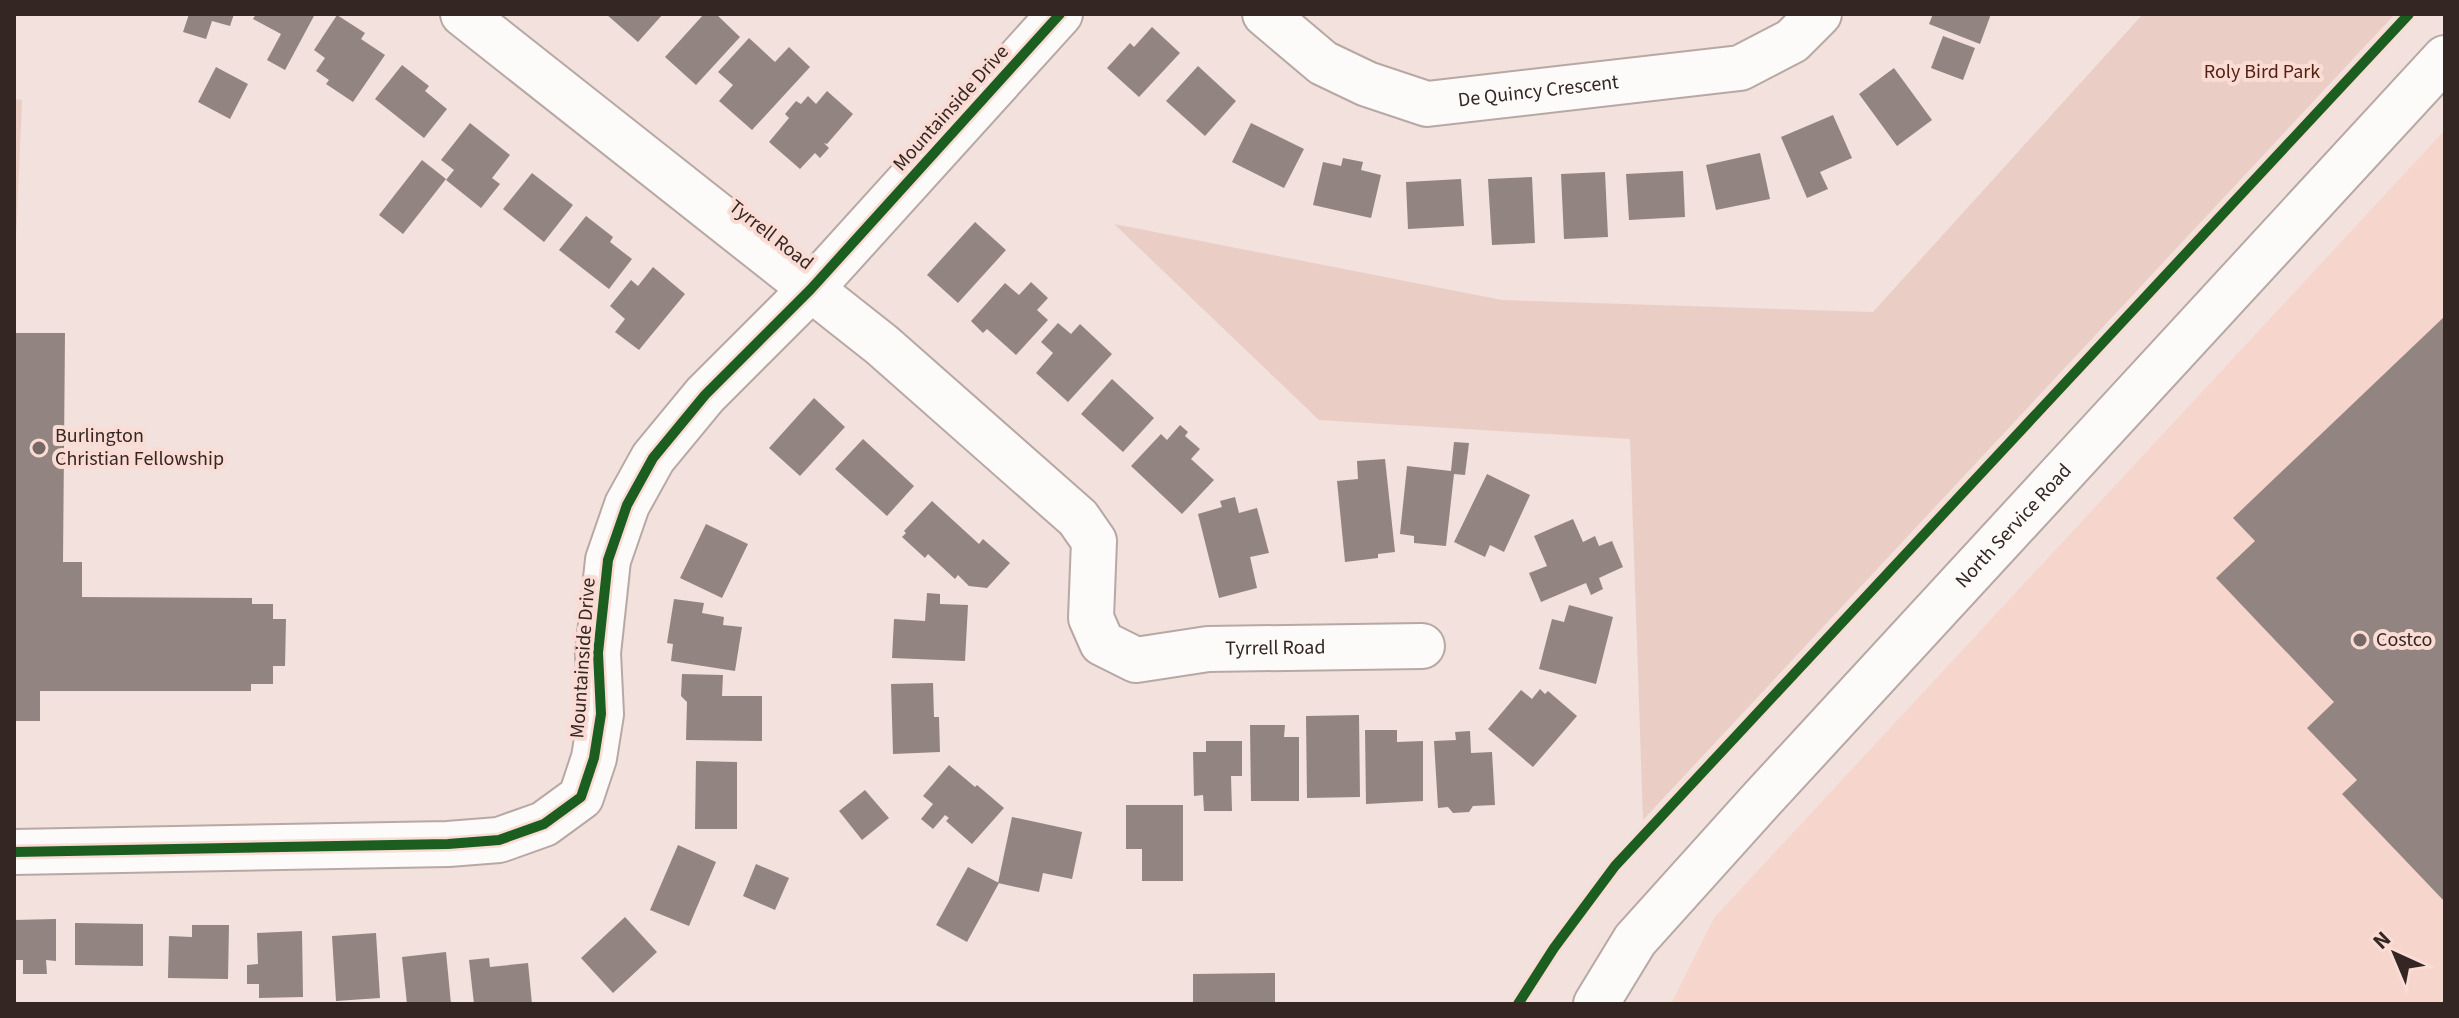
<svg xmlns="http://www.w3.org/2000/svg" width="2459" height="1018" font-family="'Source Sans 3',sans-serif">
  <rect width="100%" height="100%" fill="#f2e1dc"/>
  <!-- built -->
  <path fill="#f6d5cc" d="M 2445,130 L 2445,1004 L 1671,1004 L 1714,918 Z"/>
  <!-- green -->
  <path fill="#eacec6" d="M 2143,14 L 2395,14 L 1643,820 L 1630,439 L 1319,420 L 1114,224 L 1502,300 L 1873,312 Z
    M 14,99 L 22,100 L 14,286 Z"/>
  <!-- building -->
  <path fill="#928581" d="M 189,14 L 234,14 L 230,26 L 212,21 L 206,39 L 183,32 Z
    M 256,14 L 315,14 L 285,70 L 267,60 L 281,34 L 253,19 Z
    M 606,14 L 663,14 L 638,42 Z
    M 704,14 L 716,14 L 740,37 L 696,85 L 665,57 Z
    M 1933,14 L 1991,14 L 1980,44 L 1929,24 Z
    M 337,15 L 365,33 L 361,39 L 385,55 L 353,102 L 326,84 L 329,80 L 316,71 L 325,58 L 314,50 Z
    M 1152,27 L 1180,53 L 1139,97 L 1107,68 L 1130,43 L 1134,47 Z
    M 1943,36 L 1975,48 L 1963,80 L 1931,68 Z
    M 749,38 L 775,62 L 789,47 L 810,67 L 752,130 L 719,101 L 733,85 L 718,72 Z
    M 402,65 L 429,86 L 425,91 L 447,109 L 424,138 L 375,99 Z
    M 1198,66 L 1236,101 L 1205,136 L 1166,101 Z
    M 216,67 L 248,84 L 230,119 L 198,102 Z
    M 1894,68 L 1932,120 L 1897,146 L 1859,94 Z
    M 827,91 L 853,114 L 827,144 L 824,143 L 829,148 L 820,158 L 815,153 L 800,169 L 769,142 L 789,118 L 785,114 L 796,101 L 801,104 L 808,96 L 816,104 Z
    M 1833,115 L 1852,158 L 1820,172 L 1828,189 L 1807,198 L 1781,137 Z
    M 470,123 L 510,155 L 492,178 L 500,184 L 481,208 L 446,180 L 454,170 L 441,160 Z
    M 1251,123 L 1304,149 L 1284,188 L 1232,162 Z
    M 1760,153 L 1770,199 L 1716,210 L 1706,165 Z
    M 1343,158 L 1363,162 L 1361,170 L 1381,175 L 1371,218 L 1313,205 L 1323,162 L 1341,166 Z
    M 422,160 L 446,179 L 403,234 L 379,215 Z
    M 1683,171 L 1685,217 L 1629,220 L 1626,174 Z
    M 1605,172 L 1608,237 L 1564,239 L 1561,174 Z
    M 532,173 L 573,205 L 544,242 L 503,209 Z
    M 1532,177 L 1535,243 L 1492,245 L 1488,179 Z
    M 1461,179 L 1464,226 L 1408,229 L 1406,182 Z
    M 586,216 L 613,237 L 610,242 L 632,259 L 609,289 L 559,250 Z
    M 975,222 L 1006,250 L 958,303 L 927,275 Z
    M 653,267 L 685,294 L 639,350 L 615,332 L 625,319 L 610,306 L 631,280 L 638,286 Z
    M 1031,282 L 1048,298 L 1037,310 L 1048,320 L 1016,355 L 987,329 L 983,333 L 971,321 L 1005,283 L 1019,295 Z
    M 2445,316 L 2445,902 L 2342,794 L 2357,780 L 2307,728 L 2334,702 L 2216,578 L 2255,541 L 2233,518 Z
    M 1058,323 L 1071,334 L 1080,324 L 1112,354 L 1068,402 L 1036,373 L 1053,353 L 1041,342 Z
    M 14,333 L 65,333 L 63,562 L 82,562 L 82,597 L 252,598 L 252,604 L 273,604 L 273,619 L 286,619 L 285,666 L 273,666 L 273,684 L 251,684 L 251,691 L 40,691 L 40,721 L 14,721 Z
    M 1112,379 L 1154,418 L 1123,452 L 1081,414 Z
    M 814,398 L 845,427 L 800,476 L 769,448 Z
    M 1180,425 L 1188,432 L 1185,436 L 1200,449 L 1191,459 L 1214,480 L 1182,514 L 1131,466 L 1161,434 L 1167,440 Z
    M 863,439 L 914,486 L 887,516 L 835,469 Z
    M 1454,442 L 1469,443 L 1465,475 L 1454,474 L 1446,546 L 1414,543 L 1414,536 L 1400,534 L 1407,466 L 1451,471 Z
    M 1385,459 L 1395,552 L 1378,554 L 1378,558 L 1345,562 L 1337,481 L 1358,479 L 1357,461 Z
    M 1487,474 L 1530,495 L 1504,552 L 1490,545 L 1485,557 L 1454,542 Z
    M 1235,497 L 1239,513 L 1257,508 L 1269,553 L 1250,557 L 1257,588 L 1219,598 L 1198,514 L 1222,507 L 1220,501 Z
    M 932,501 L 979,544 L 983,539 L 1010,563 L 987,588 L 969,586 L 958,575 L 955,579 L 928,554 L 925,558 L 902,537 L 906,533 L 904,531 Z
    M 1573,519 L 1583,542 L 1595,536 L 1599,546 L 1612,541 L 1623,567 L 1599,578 L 1603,589 L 1591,595 L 1586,583 L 1541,602 L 1529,573 L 1547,566 L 1534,536 Z
    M 706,524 L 748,544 L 722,598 L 680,578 Z
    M 927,593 L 940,594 L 940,604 L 968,605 L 965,661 L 892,658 L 894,619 L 925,621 Z
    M 674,599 L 704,603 L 702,613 L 724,617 L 723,625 L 742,627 L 735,671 L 671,661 L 673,644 L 667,643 Z
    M 1569,605 L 1613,617 L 1596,684 L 1539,669 L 1552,619 L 1564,622 Z
    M 682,674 L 723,675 L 722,696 L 762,696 L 762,741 L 686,740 L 687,702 L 681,696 Z
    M 933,683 L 934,717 L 939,717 L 940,752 L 893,754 L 891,684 Z
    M 1540,689 L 1545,694 L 1548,691 L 1577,716 L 1533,767 L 1488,729 L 1521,690 L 1532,699 Z
    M 1359,715 L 1360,797 L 1307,798 L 1306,716 Z
    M 1250,725 L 1285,725 L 1284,737 L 1299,737 L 1299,801 L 1251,801 Z
    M 1365,730 L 1397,730 L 1397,742 L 1423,741 L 1423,801 L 1366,804 Z
    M 1470,731 L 1471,753 L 1492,752 L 1495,805 L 1473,806 L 1469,812 L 1453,813 L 1448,807 L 1438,808 L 1434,741 L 1456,740 L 1455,732 Z
    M 1206,741 L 1242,741 L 1242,776 L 1231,776 L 1232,811 L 1204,811 L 1203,795 L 1194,796 L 1193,752 L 1206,752 Z
    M 696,761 L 737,762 L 737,829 L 695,829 Z
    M 949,765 L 975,787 L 977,785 L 1004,808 L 972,844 L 946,821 L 949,818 L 945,815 L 933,829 L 921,819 L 933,804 L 923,796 Z
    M 865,790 L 889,818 L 862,840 L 839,811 Z
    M 1126,805 L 1183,805 L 1183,881 L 1142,881 L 1142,849 L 1126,849 Z
    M 1012,817 L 1082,832 L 1072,879 L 1043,873 L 1039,892 L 998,883 Z
    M 678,845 L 716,862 L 689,926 L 650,910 Z
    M 756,864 L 789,878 L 775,910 L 743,896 Z
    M 968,867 L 999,883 L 967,942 L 936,925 Z
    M 625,917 L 657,952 L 613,993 L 581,958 Z
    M 56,919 L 56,961 L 46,960 L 47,974 L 23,974 L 23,960 L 14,960 L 14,920 Z
    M 75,923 L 143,924 L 143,966 L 75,965 Z
    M 192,925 L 229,925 L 228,979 L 168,978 L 169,936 L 192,937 Z
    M 302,931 L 303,997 L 259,998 L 259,984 L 247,984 L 247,965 L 258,964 L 257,933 Z
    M 376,933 L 380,998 L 336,1001 L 332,936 Z
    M 446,952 L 451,1004 L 407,1004 L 402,957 Z
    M 489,958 L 490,967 L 528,963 L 532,1004 L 474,1004 L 469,960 Z
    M 1275,973 L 1275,1004 L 1193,1004 L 1193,974 Z"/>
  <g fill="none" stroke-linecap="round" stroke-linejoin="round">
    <defs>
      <g id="minor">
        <path id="s1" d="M 463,14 L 882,345 L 1078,518 L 1094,541 L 1091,618 L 1102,643 L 1136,660 L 1208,649 L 1422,646"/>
        <path id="s2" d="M 1265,14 L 1323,63 L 1367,84 L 1427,104 L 1740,68 L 1792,41 L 1819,14"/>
        <path d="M 14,852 L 448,844 L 499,840 L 544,824 L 581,797 L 594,758 L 601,714 L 598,653 L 608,560 L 627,505 L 653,458 L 705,395 L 811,289 L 1060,14"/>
        <path id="s3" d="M 1596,1004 L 1635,940 L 1762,799 L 2445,58"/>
      </g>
    </defs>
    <!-- minor casing -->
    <use href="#minor" stroke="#b7a8a4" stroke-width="48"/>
    <!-- minor -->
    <use href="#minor" stroke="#fdfafa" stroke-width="44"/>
    <defs>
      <path id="cycleway" d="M 14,852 L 448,844 L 499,840 L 544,824 L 581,797 L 594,758 L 601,714 L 598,653 L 608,560 L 627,505 L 653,458 L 705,395 L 811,289 L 1060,14
        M 1518,1004 L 1554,948 L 1615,866 L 2409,14"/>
    </defs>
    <!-- cycleway casing -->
    <use href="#cycleway" stroke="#fadcd4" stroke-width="15"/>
    <!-- cycleway -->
    <use href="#cycleway" stroke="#1b5e20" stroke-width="10"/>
  </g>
  <!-- markers -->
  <g fill="#766864" stroke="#fadcd4" stroke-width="3">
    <circle cx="39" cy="448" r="8"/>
    <circle cx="2360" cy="640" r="8"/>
  </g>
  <g text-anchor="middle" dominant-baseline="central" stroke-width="8" stroke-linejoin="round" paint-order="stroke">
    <!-- park labels -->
    <g font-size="20" fill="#521f10" stroke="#fadcd4">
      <text x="2262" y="72">Roly Bird Park</text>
    </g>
    <!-- street labels -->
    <g font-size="20" fill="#342723" stroke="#fadcd4">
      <text stroke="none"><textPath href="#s2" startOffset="300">De Quincy Crescent</textPath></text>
      <text transform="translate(951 108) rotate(-48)">Mountainside Drive</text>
      <text transform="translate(771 235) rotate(38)">Tyrrell Road</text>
      <text stroke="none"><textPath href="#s3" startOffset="636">North Service Road</textPath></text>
      <text stroke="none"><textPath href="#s1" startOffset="1106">Tyrrell Road</textPath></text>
      <text transform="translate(583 658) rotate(-86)">Mountainside Drive</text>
    </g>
    <!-- poi labels -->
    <g font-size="20" fill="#342723" stroke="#fadcd4" text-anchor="start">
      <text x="55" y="436">Burlington<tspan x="55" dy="23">Christian Fellowship</tspan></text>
      <text x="2376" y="640">Costco</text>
    </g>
  </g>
  <!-- border -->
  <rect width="2459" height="1018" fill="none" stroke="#342723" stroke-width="32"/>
  <!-- north arrow -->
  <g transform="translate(2395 954) rotate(316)" stroke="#fadcd4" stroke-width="6" paint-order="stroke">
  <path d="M0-6L14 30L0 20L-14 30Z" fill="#342723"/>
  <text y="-12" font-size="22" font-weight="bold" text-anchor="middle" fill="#342723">N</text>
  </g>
</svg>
